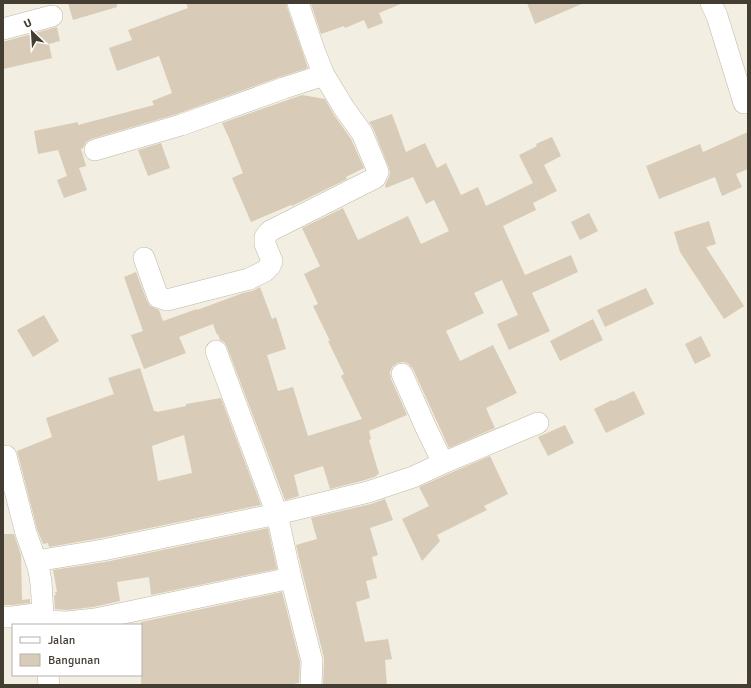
<svg xmlns="http://www.w3.org/2000/svg" width="751" height="688" font-family="Signika,sans-serif">
  <rect width="100%" height="100%" fill="#f2eee1"/>
  <!-- building -->
  <path fill="#d8ccb8" fill-rule="evenodd" d="M 68,3 L 117,3 L 117,7 L 73,20 Z
    M 186,3 L 286,3 L 287,7 L 308,68 L 280,77 L 177,114 L 91,139 L 86,142 L 83,148 L 81,149 L 86,166 L 79,168 L 87,190 L 64,198 L 57,180 L 67,176 L 58,150 L 38,154 L 34,131 L 78,122 L 78,125 L 154,105 L 152,101 L 172,93 L 159,56 L 117,71 L 109,48 L 132,40 L 128,30 L 188,8 Z
    M 315,3 L 403,3 L 379,13 L 383,23 L 368,29 L 364,20 L 345,28 L 344,26 L 321,34 L 311,4 Z
    M 527,3 L 584,3 L 535,24 Z
    M 57,27 L 60,41 L 49,44 L 52,58 L 3,69 L 3,41 L 6,41 Z
    M 302,95 L 325,99 L 334,115 L 351,139 L 364,168 L 346,177 L 347,179 L 292,206 L 291,205 L 251,222 L 232,178 L 243,173 L 229,138 L 222,123 Z
    M 392,114 L 406,152 L 425,143 L 437,168 L 446,163 L 461,195 L 478,187 L 486,206 L 533,183 L 519,155 L 537,146 L 536,144 L 552,137 L 561,156 L 544,165 L 557,191 L 533,203 L 536,210 L 503,226 L 525,275 L 571,255 L 578,272 L 532,293 L 550,331 L 509,350 L 497,324 L 518,315 L 502,280 L 474,293 L 484,313 L 446,331 L 460,361 L 493,345 L 517,393 L 486,408 L 495,428 L 449,448 L 413,369 L 409,364 L 404,362 L 397,363 L 392,367 L 390,372 L 391,379 L 407,415 L 369,431 L 371,439 L 369,440 L 379,474 L 376,475 L 377,476 L 365,480 L 330,489 L 323,466 L 294,475 L 299,496 L 285,500 L 227,347 L 224,342 L 220,340 L 218,334 L 217,335 L 213,324 L 179,337 L 186,353 L 144,369 L 131,335 L 143,331 L 124,277 L 136,272 L 147,301 L 150,306 L 159,310 L 163,321 L 197,309 L 197,310 L 243,293 L 252,291 L 260,287 L 272,319 L 276,317 L 286,349 L 267,355 L 278,391 L 293,387 L 308,436 L 362,419 L 341,376 L 344,374 L 328,341 L 330,341 L 313,306 L 318,304 L 304,274 L 320,266 L 302,228 L 343,208 L 358,240 L 408,216 L 421,244 L 449,231 L 434,200 L 426,204 L 413,177 L 386,188 L 385,185 L 389,177 L 390,173 L 389,168 L 373,128 L 369,122 Z
    M 748,132 L 748,169 L 736,174 L 742,187 L 722,196 L 715,177 L 659,199 L 646,166 L 700,144 L 703,152 Z
    M 161,143 L 170,168 L 148,176 L 138,150 Z
    M 589,213 L 598,231 L 580,240 L 571,222 Z
    M 709,221 L 716,244 L 706,247 L 744,306 L 724,319 L 680,252 L 674,232 Z
    M 646,288 L 654,304 L 605,327 L 597,310 Z
    M 44,315 L 59,341 L 33,357 L 17,330 Z
    M 593,319 L 603,340 L 560,361 L 550,341 Z
    M 701,336 L 711,356 L 695,364 L 685,344 Z
    M 140,368 L 154,411 L 156,411 L 157,412 L 186,406 L 186,404 L 221,398 L 261,505 L 101,538 L 49,547 L 48,543 L 43,544 L 37,529 L 17,451 L 52,437 L 46,418 L 114,394 L 108,378 ZM 184,435 L 192,473 L 158,481 L 152,446 Z
    M 634,391 L 645,414 L 606,433 L 594,409 L 612,400 L 613,401 Z
    M 565,425 L 574,443 L 548,456 L 538,437 Z
    M 490,456 L 508,494 L 484,506 L 487,510 L 437,535 L 440,541 L 422,561 L 402,519 L 429,506 L 419,487 L 448,474 Z
    M 385,499 L 393,520 L 370,528 L 378,555 L 372,557 L 377,578 L 366,581 L 370,598 L 356,602 L 365,642 L 388,639 L 392,659 L 385,660 L 387,685 L 323,685 L 324,658 L 303,575 L 296,545 L 317,539 L 311,518 L 371,504 Z
    M 268,528 L 277,569 L 151,595 L 149,577 L 117,582 L 120,601 L 93,607 L 67,610 L 55,609 L 54,595 L 56,595 L 55,592 L 57,592 L 53,570 L 105,562 Z
    M 3,534 L 14,534 L 21,555 L 22,600 L 30,599 L 30,603 L 12,605 L 3,605 Z
    M 282,592 L 300,662 L 299,683 L 286,685 L 141,685 L 141,622 Z"/>
  <g fill="none" stroke-linecap="round" stroke-linejoin="round">
    <defs>
      <path id="street" d="M 711,3 L 717,16 L 744,103
        M 3,29 L 52,16
        M 95,150 L 181,125 L 284,88 L 324,75
        M 144,258 L 158,297 L 167,300 L 249,279 L 265,271 L 270,266 L 272,261 L 265,244 L 265,237 L 270,231 L 375,178 L 378,172 L 377,169 L 362,133 L 344,108 L 324,75 L 314,50 L 298,3
        M 216,351 L 277,514 L 291,578 L 312,661 L 311,685
        M 6,456 L 26,533 L 36,561
        M 443,463 L 538,423
        M 3,617 L 13,617 L 43,613
        M 45,621 L 67,622 L 95,619 L 291,578
        M 45,625 C 45,621 44,617 43,612 C 41,595 43,578 36,561 L 103,550 L 277,514 L 368,492 L 413,477 L 443,463 L 427,430 L 402,374
        M 48,675 L 49,685"/>
    </defs>
    <!-- street casing -->
    <use href="#street" stroke="#c1b8a6" stroke-width="22"/>
    <!-- street -->
    <use href="#street" stroke="#fff" stroke-width="21"/>
  </g>
  <!-- border -->
  <rect width="751" height="688" fill="none" stroke="#443d31" stroke-width="8"/>
  <!-- legend -->
  <rect x="12" y="624" width="130" height="52" fill="#ffffff" stroke="#b4b1ad"/>
  <rect x="20" y="637" width="20" height="6" fill="#ffffff" stroke="#b4b1ad"/>
  <text x="48" y="644" font-size="12" fill="#443d31">Jalan</text>
  <rect x="20" y="654" width="20" height="12" fill="#d8ccb8" stroke="#b4b1ad"/>
  <text x="48" y="664" font-size="12" fill="#443d31">Bangunan</text>
  <!-- north arrow -->
  <g transform="translate(32 32) rotate(335)" stroke="#ffffff" stroke-width="3" paint-order="stroke">
  <path d="M0-3L7 15L0 10L-7 15Z" fill="#443d31"/>
  <text y="-6" font-size="11" font-weight="bold" text-anchor="middle" fill="#443d31">U</text>
  </g>
</svg>
